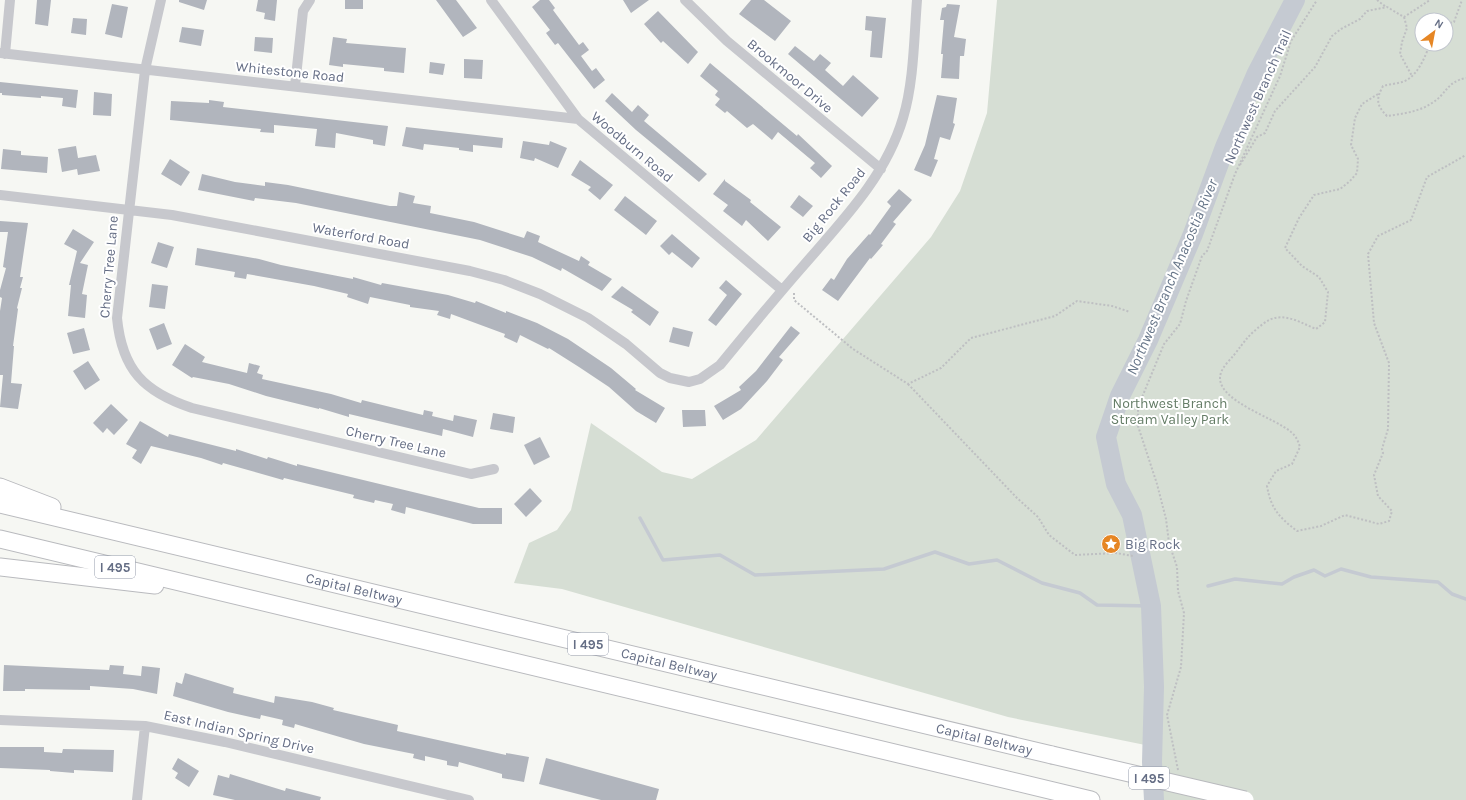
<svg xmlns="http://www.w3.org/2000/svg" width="1466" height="800" font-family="Karla,sans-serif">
  <rect width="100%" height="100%" fill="#f6f7f3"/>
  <!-- green -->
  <path fill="#d6ded4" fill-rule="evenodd" d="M 997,0 L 1466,0 L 1466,800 L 1156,800 L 1160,748 L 1008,717 L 562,589 L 514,583 L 529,543 L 557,530 L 571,510 L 591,423 L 662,472 L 692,479 L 756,440 L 931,237 L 960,191 L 987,113 ZM 1422,20 L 1446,20 L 1446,44 L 1422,44 Z"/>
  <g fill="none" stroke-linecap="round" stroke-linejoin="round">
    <!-- stream -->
    <path stroke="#c5cad2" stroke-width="3.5" d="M 640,518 L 663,560 L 720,555 L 755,575 L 884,569 L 935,552 L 969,564 L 997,560 L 1042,583 L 1080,593 L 1097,605 L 1151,606
      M 1208,586 L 1235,579 L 1282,584 L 1294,577 L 1314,570 L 1325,576 L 1341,569 L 1371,577 L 1438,582 L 1452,594 L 1466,599"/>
    <!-- river -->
    <path stroke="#c5cad2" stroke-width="20" d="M 1154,800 L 1152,762 L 1154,687 L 1151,606 L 1132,515 L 1116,484 L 1106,437 L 1120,396 L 1148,340 L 1193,234 L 1225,147 L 1257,73 L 1295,0"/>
  </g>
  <!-- building -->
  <path fill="#b1b5bd" d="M 37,0 L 51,0 L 48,26 L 35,24 Z
    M 179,0 L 207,0 L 204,10 L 179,2 Z
    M 258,0 L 277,0 L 275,21 L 264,19 L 265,13 L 256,11 Z
    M 345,0 L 363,0 L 363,9 L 345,9 Z
    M 436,0 L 456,0 L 477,28 L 463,37 Z
    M 540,0 L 549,0 L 555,8 L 553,10 L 579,45 L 583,42 L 589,50 L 581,56 L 592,71 L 596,68 L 605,80 L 594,89 L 558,43 L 555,45 L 546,33 L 550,30 L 532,7 Z
    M 623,0 L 649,0 L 631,13 Z
    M 751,0 L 764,0 L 791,21 L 775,41 L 739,14 Z
    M 112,4 L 128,7 L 122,38 L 105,34 Z
    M 947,4 L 960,5 L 954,37 L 966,39 L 964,56 L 960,56 L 959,79 L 941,78 L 943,54 L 941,54 L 944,20 L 940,20 L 942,8 L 946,7 Z
    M 658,11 L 698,52 L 688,64 L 663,41 L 661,43 L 644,24 Z
    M 866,16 L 886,18 L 882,58 L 870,57 L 872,31 L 865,30 Z
    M 73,18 L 87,19 L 86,35 L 71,33 Z
    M 182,27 L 204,30 L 201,46 L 179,42 Z
    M 255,37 L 273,38 L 272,53 L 254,51 Z
    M 333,37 L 347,39 L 346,43 L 406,48 L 404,73 L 384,71 L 384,68 L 343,64 L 343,67 L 329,65 Z
    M 795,46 L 814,61 L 820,54 L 831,63 L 825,70 L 843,86 L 853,75 L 879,98 L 862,117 L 788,54 Z
    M 464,59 L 483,60 L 482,79 L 464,78 Z
    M 430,62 L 445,64 L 443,75 L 429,73 Z
    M 710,63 L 797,136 L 798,134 L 832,166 L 821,178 L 810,168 L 815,163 L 778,132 L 772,140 L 753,124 L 747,128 L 727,111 L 725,113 L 715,105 L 720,99 L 715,95 L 718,91 L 700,76 Z
    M 0,82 L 78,90 L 76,108 L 62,106 L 63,98 L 41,96 L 41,98 L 2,95 L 2,93 L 0,93 Z
    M 94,92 L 112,94 L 111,116 L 93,115 Z
    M 612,93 L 632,112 L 638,105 L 649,115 L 644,121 L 707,174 L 699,182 L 636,130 L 605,101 Z
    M 937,95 L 957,98 L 953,123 L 955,124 L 950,140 L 940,137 L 934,159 L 938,160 L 931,177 L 914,170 L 925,145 Z
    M 209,100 L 224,102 L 223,107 L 388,126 L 385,146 L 373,144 L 373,140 L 336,133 L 335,148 L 315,146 L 317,129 L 274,125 L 274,133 L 260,132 L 261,129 L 170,120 L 171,101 L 209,103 Z
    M 406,127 L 503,138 L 502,148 L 473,145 L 473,152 L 459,150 L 459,148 L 424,144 L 423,150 L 402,146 Z
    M 523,141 L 549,145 L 550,141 L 567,148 L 558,168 L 535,158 L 534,161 L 520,158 Z
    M 76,146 L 78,158 L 96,155 L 100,171 L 78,175 L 77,169 L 62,172 L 58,149 Z
    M 3,149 L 21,151 L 21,155 L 48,157 L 47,173 L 1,169 Z
    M 170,159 L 190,172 L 181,186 L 161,174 Z
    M 580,160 L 613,185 L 600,200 L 588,190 L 591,187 L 571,175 Z
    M 202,174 L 235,182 L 265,186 L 265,182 L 288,185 L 390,206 L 397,206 L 399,192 L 415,196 L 413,203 L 431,206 L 430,213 L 474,222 L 524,238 L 527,231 L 540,236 L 538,242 L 579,261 L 581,256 L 590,262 L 588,265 L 612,279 L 602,291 L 562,268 L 561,271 L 532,257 L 480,240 L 296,203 L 255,198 L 254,201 L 198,190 Z
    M 725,179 L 725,181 L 751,200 L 750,202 L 781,227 L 768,241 L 746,220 L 742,226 L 723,211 L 728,205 L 713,194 Z
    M 899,189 L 912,200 L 893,222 L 896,224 L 881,244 L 883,245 L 871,259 L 870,258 L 838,301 L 822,290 L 831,278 L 834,280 L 847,259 L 869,234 L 870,235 L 891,206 L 887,202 Z
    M 799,195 L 813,206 L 803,217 L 790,207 Z
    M 625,196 L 657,221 L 646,235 L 614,210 Z
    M 0,221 L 28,223 L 20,277 L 23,277 L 20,288 L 22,288 L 17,308 L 18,309 L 13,346 L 14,346 L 11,383 L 22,384 L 18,409 L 0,407 L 3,375 L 0,375 L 0,311 L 2,298 L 0,297 L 0,290 L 6,268 L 3,267 L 8,232 L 0,232 Z
    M 73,229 L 94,242 L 80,263 L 88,265 L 82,294 L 87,295 L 85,318 L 68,316 L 71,285 L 69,285 L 77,251 L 64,244 Z
    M 672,234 L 700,258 L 692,268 L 672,252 L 669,255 L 660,246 Z
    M 158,242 L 174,247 L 167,268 L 151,263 Z
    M 197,248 L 259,259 L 281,265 L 353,279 L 353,277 L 381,285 L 382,283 L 448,295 L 475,303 L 476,301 L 506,313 L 506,311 L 537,323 L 568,339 L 611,368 L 636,389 L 635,390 L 665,408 L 656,423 L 636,411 L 609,387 L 579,367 L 549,348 L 548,349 L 520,335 L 517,343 L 504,337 L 505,334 L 451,314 L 450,319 L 437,315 L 439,311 L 410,307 L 410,305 L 370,297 L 368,304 L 347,297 L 348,294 L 314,286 L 247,274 L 246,279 L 234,277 L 235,272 L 195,265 Z
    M 726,280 L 742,294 L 716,326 L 708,320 L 727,295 L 719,288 Z
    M 152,284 L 168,286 L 165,309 L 149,307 Z
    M 622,286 L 659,312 L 650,326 L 631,312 L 633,310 L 611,297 Z
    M 164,323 L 172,344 L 157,350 L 149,329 Z
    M 791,326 L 800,333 L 779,357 L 783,360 L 767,381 L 741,409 L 723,420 L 714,406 L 741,390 L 739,387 L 756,371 Z
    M 673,327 L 693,332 L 689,347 L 669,342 Z
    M 84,328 L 90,350 L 73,354 L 67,333 Z
    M 185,344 L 205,357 L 202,362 L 247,373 L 249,363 L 260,366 L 257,373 L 263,375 L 262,379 L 331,394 L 361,403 L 362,400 L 423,415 L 424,410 L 433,412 L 432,416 L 453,421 L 454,415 L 477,420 L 473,437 L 443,429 L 442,436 L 349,414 L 349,417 L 319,408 L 319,409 L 266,396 L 229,384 L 193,377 L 192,378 L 172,365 Z
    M 88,361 L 100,380 L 85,390 L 73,371 Z
    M 111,404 L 128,420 L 114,435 L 107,428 L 103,433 L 93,423 Z
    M 682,410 L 705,410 L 706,426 L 683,427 Z
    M 493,413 L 515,417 L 513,433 L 490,429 Z
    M 140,421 L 168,437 L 169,434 L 236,451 L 236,449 L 267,459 L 268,457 L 297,466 L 297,464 L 479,508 L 502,508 L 502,524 L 473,524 L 406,507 L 405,514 L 391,510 L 393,504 L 375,500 L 374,503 L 353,498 L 354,495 L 284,478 L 283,480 L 223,463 L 222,465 L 201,458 L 151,446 L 141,464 L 132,458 L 137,450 L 126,444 Z
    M 540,437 L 550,457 L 534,465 L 524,445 Z
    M 530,488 L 542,501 L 526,517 L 514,504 Z
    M 4,665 L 109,670 L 110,665 L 124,666 L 123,674 L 141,676 L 142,666 L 160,668 L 157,694 L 133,689 L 90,686 L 90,690 L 25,689 L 25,691 L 3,691 Z
    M 185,673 L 234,688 L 233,693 L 274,703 L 275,696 L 312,702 L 334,708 L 333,710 L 398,725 L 397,731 L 506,755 L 506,753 L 529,757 L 524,782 L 502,778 L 502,774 L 459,762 L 458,767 L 447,765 L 447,761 L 425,756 L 425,761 L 413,758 L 414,754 L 364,744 L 295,724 L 294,728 L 282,725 L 283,720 L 261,715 L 260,719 L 228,712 L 173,696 L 176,682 L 182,684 Z
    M 0,747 L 44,747 L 44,752 L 62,753 L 63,749 L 114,750 L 113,772 L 74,770 L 74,773 L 50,771 L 50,770 L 0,768 Z
    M 178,758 L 199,771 L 189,787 L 175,778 L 178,773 L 172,769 Z
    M 546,758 L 659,789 L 656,800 L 601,800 L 539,784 Z
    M 230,774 L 285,791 L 286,788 L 321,797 L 320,800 L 235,800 L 213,795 L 218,775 L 229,778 Z"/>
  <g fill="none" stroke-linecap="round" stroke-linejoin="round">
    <defs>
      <g id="highway">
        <path d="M 0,487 L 52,507"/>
        <path id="s1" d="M 0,504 L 1052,755"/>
        <path d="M 0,539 L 1091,800"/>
        <path d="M 0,567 L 155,585"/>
      </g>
    </defs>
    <!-- highway casing -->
    <use href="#highway" stroke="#b9babe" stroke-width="19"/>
    <!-- path -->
    <path stroke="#bebfc2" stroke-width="2" stroke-dasharray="2 2" stroke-linecap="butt" d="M 1377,0 L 1386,7
      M 1404,17 L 1407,28 L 1402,42 L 1400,54 L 1412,76
      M 1446,24 L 1454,22 L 1462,0
      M 1430,44 C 1425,57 1417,78 1402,82 C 1396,84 1389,84 1383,86 C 1376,99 1376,105 1387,116 C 1401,114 1419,112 1432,103 C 1447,94 1446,82 1466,78
      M 1378,94 L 1362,104 L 1355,118 L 1351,145 L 1358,159 L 1357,173 L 1350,181 L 1340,189 L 1314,195 L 1299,218 L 1285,248 L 1302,266 L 1319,277 L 1328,292 L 1325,322 L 1316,329 C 1297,321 1280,310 1263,324 C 1248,335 1245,341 1234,355 C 1229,361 1220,369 1220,378 C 1220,402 1275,418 1291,432 C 1296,436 1298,441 1300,447 L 1292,464 L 1276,471 L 1267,486 C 1271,509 1279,517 1297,531 L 1321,526 L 1345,515 L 1379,524 L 1389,521 L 1392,511 L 1378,496 L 1374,475 L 1383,453 L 1382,449 L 1388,429 L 1389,363 L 1374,323 L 1368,254 L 1378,236 L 1411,220 L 1427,177 L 1466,155
      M 1240,165 L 1257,137 L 1265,133 L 1275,111 L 1315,67 L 1332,36 L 1341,29 L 1360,19 L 1367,11 L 1387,7 L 1404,17 L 1430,0
      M 794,293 L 794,300 L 853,349 L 908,384 L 941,368 L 971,338 L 1055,316 L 1077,301 L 1112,306 L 1130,312
      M 908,384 L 1017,498 L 1038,517 L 1049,535 L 1075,555 L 1116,553 L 1133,556
      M 1178,770 L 1167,715 L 1181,667 L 1184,613 L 1178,591 L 1177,567 L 1169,543 L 1166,519 L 1157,484 L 1138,426 L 1138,407 L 1164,344 L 1180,324 L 1186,301 L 1202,256 L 1207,251 L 1235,174 L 1280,76 L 1291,41 L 1317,0"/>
    <!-- street -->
    <path stroke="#c7c8cd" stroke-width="10" d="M 161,0 L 145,70 L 117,318 C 122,370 144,392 192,408 L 471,474 L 494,469
      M 491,0 L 578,119 L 782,290
      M 685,0 L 727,41 L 881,169
      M 0,53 L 578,119
      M 5,54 L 10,0
      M 295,86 L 303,11 L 310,0
      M 0,195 L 172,215 L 470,271 L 504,280 L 540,294 L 588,318 L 626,344 L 660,373 L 670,378 L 689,382 L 700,379 L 720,365 C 748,331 775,298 804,265 C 843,220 886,176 903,118 C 914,82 914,37 917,0
      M 0,720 L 145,726 L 225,742 L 469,800
      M 137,800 L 145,726"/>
    <!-- highway -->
    <use href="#highway" stroke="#fff" stroke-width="17"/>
    <defs>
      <path id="highway-bridge" d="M 1052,755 L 1245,800"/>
    </defs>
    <!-- highway-bridge casing -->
    <use href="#highway-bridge" stroke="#b9babe" stroke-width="19" stroke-linecap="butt"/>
    <!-- highway-bridge -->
    <use href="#highway-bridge" stroke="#fff" stroke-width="17"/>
  </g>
  <!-- icons -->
  <defs>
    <symbol id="sight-disc" viewBox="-11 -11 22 22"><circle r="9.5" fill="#e68624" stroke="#fff"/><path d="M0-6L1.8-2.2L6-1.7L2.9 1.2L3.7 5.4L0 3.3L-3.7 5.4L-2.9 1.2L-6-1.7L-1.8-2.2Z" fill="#fff"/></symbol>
  </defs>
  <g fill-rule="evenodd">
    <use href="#sight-disc" x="1100" y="533" width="22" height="22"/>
  </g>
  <g text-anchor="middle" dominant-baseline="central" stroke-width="4" stroke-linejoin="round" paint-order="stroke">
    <!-- shield labels -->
    <g fill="#fff" stroke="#939aaa" stroke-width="1">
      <rect x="95" y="556" width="40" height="22" rx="3"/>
      <rect x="568" y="633" width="40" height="22" rx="3"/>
      <rect x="1129" y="767" width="40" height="22" rx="3"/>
    </g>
    <g font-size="13" font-weight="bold" fill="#656e85">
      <text x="115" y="567">I 495</text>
      <text x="588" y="644">I 495</text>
      <text x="1149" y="778">I 495</text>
    </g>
    <!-- street labels -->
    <g font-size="14" fill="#656e85" stroke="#fff">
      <text transform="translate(290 72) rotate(6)">Whitestone Road</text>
      <text transform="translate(790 76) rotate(40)">Brookmoor Drive</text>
      <text transform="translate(1258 97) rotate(-66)">Northwest Branch Trail</text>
      <text transform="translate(632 147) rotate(40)">Woodburn Road</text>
      <text transform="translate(834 205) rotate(-51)">Big Rock Road</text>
      <text transform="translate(361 236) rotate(10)">Waterford Road</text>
      <text transform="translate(109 267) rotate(-85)">Cherry Tree Lane</text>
      <text transform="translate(396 442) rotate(13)">Cherry Tree Lane</text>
      <text stroke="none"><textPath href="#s1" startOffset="364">Capital Beltway</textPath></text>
      <text stroke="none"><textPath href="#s1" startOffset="688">Capital Beltway</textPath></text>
      <text transform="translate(239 732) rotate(13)">East Indian Spring Drive</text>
      <text stroke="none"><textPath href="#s1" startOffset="1012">Capital Beltway</textPath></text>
    </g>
    <!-- park labels -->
    <g font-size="14" fill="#647c66" stroke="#fff">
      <text x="1170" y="403">Northwest Branch<tspan x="1170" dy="16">Stream Valley Park</tspan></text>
    </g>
    <!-- poi labels -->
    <g font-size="14" fill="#656e85" stroke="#fff" text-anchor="start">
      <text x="1125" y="544">Big Rock</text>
    </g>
    <!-- water labels -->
    <g font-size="15" font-style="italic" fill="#667588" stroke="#fff">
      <text transform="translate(1172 277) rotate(-67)">Northwest Branch Anacostia River</text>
    </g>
  </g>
  <!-- north arrow -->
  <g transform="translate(1434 32) rotate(32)"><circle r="19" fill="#ffffff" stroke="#c1c5ce"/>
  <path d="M0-3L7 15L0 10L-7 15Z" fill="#e68624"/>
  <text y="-6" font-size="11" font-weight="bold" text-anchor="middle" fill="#656e85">N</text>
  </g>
</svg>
